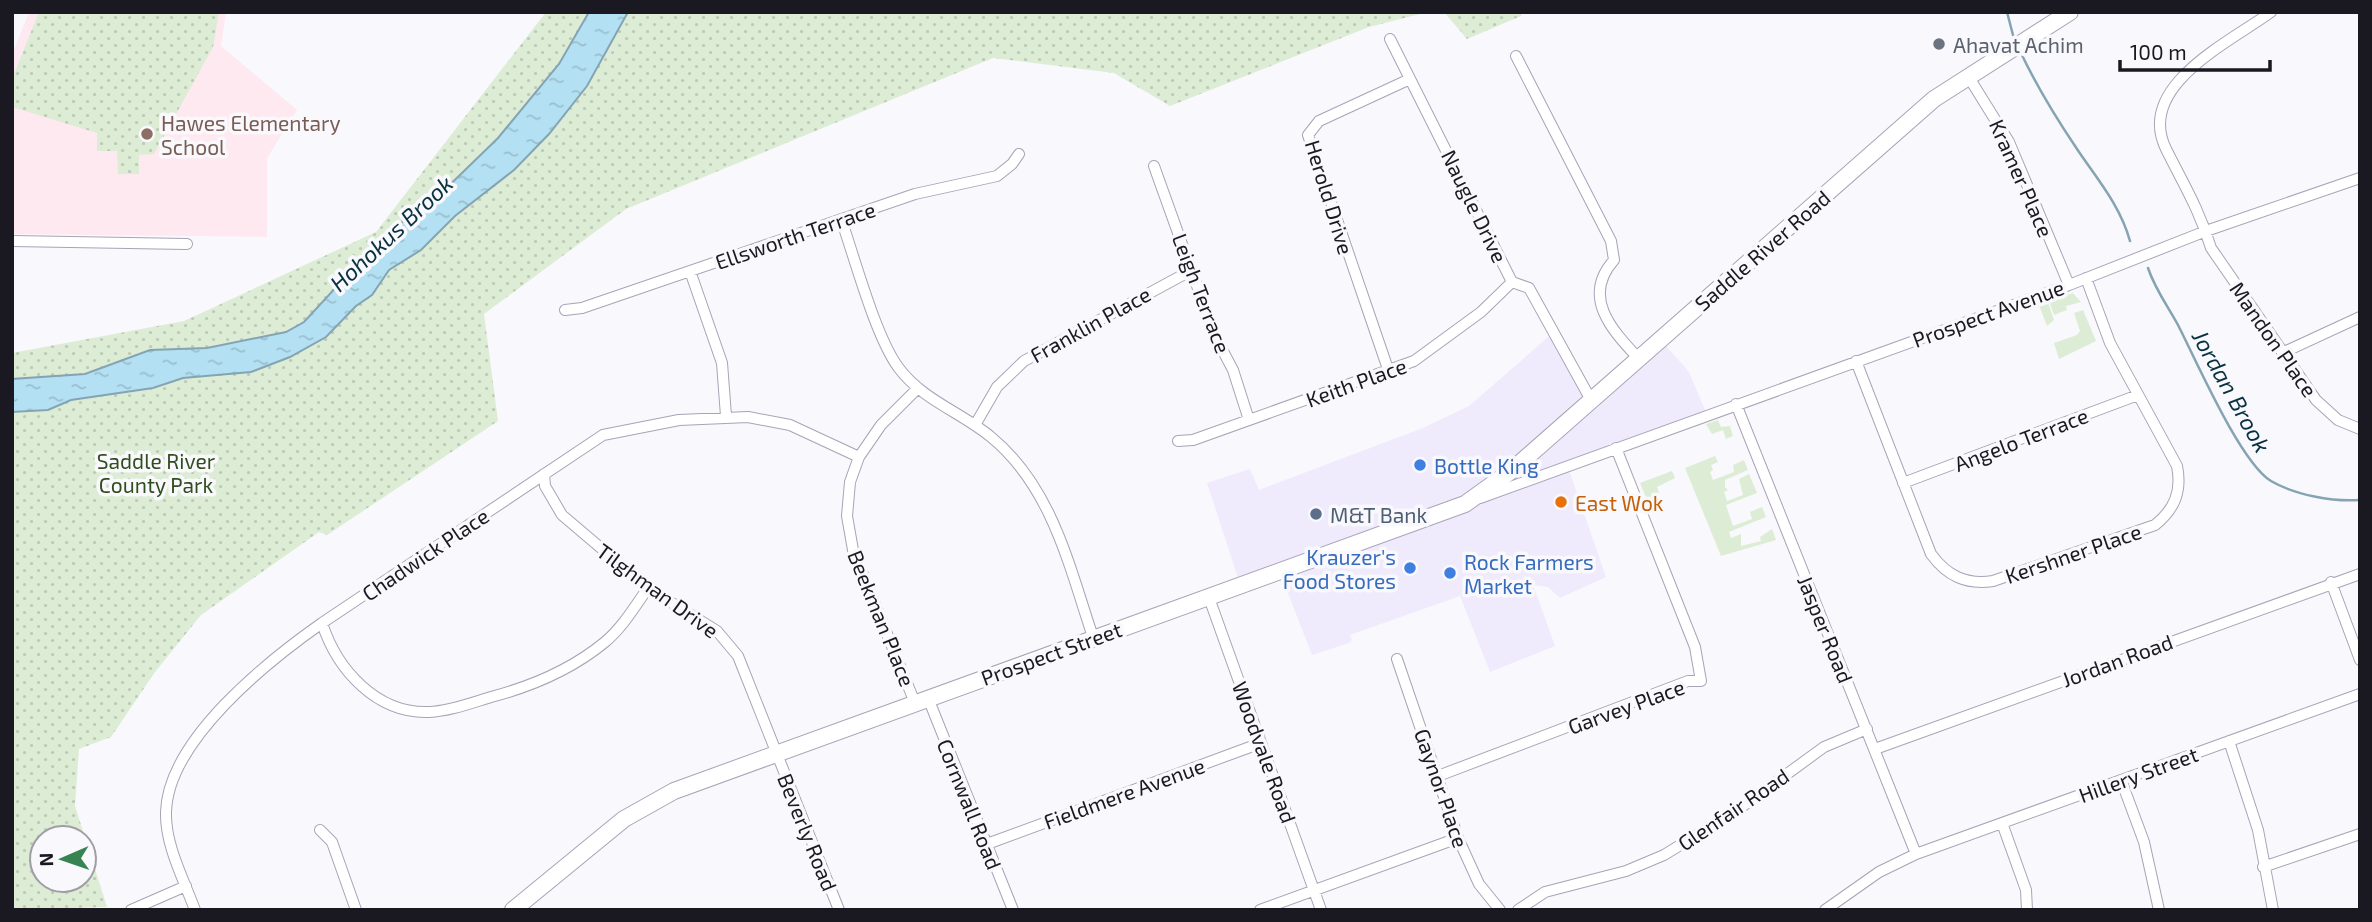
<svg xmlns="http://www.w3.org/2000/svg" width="2372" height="922" font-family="'Exo 2',sans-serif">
  <defs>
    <pattern id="park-dots" width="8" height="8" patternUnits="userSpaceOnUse" patternTransform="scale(1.75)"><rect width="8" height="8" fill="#ddedd5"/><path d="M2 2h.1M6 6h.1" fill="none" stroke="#bdcab7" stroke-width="1.8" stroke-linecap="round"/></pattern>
    <pattern id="water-ripples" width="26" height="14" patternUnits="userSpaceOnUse" patternTransform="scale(1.75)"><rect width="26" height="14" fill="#b3e0f2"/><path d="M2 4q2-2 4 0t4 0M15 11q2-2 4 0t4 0" fill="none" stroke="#99bfcf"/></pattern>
  </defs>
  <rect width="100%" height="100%" fill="#f9f8fc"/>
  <!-- built -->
  <path fill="#efebfd" d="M 1554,332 L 1591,399 L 1660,339 L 1689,372 L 1707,415 L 1568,467 L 1606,577 L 1560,598 L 1548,587 L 1533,585 L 1555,646 L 1490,672 L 1460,596 L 1350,635 L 1352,640 L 1349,643 L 1312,655 L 1279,570 L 1240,584 L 1207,483 L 1250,469 L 1259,490 L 1423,428 L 1469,406 Z"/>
  <!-- education -->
  <path fill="#fde9ef" d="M 29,12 L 226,12 L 221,46 L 297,110 L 267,158 L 267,237 L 12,234 L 12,55 Z"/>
  <!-- grass -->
  <path fill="#ddedd5" d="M 2073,293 L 2081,302 L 2066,306 L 2067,310 L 2054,315 L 2049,301 Z
    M 2048,302 L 2054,320 L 2047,326 L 2039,305 Z
    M 2083,310 L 2096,341 L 2059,359 L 2054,343 L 2077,335 L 2080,331 L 2074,313 Z
    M 1718,420 L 1721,427 L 1730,426 L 1733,436 L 1726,439 L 1723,430 L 1712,434 L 1706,424 Z
    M 1715,456 L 1718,462 L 1711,465 L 1713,470 L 1710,472 L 1713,480 L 1734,472 L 1733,465 L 1744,460 L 1748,470 L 1725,480 L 1725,487 L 1728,490 L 1724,492 L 1727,501 L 1743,495 L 1739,479 L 1749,474 L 1757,493 L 1726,505 L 1733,526 L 1752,519 L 1750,512 L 1762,507 L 1766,517 L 1729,532 L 1731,538 L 1741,534 L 1741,546 L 1761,541 L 1760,537 L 1772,529 L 1776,540 L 1721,556 L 1685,468 Z
    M 1672,471 L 1675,478 L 1657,487 L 1659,493 L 1647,500 L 1640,483 Z"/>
  <!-- park -->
  <path fill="url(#park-dots)" fill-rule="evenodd" d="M 39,12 L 219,12 L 213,47 L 154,154 L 139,155 L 139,174 L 118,174 L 117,151 L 97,151 L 97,133 L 12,107 L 12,79 Z
    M 546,12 L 1428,12 L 1369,27 L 1170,106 L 1114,73 L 993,58 L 626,209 L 484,314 L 498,421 L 327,535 L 319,532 L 201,615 L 155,672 L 111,737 L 79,749 L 75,806 L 107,907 L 12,910 L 12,353 L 184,321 L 376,232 ZM 42,838 L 84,838 L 84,880 L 42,880 Z
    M 1444,12 L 1522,12 L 1521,16 L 1467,39 Z"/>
  <!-- water -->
  <path fill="url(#water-ripples)" stroke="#85a4b3" stroke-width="2" d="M 589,12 L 628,12 L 587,86 L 549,134 L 514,170 L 455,216 L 421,250 L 389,270 L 372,295 L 356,306 L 326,337 L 290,357 L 251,372 L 183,378 L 153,388 L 71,400 L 48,410 L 12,412 L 12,379 L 85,374 L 150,350 L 207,348 L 286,332 L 304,322 L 388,231 L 427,207 L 498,138 L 559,64 Z"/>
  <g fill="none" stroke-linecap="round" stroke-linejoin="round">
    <!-- stream -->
    <path stroke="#85a4b3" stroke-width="2.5" d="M 2007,12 L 2014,39
      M 2020,51 C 2036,85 2056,118 2077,149 C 2097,179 2120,205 2130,241
      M 2148,268 C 2155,289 2167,305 2178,325 C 2196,360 2240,462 2271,481 C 2295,495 2333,502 2360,500"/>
    <defs>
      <path id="minor" d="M 2271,12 C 2230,42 2135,86 2166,149 C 2184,185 2199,209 2211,248 L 2316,400 L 2338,420 L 2360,429
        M 1390,39 L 1512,282 L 1529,288 L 1591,400
        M 1516,56 L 1611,241 L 1614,260 C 1581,297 1612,330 1638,358
        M 1968,76 L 2009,142 L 2069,285
        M 1154,166 L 1215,336 L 1233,370 L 1249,420
        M 841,219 C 855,259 875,335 898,367 C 922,400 961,412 991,437 C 1052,487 1069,566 1093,637
        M 12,241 L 187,244
        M 690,271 L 722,363 L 726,416
        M 565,310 L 582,308 L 915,194 L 997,176 L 1012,164 L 1019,154
        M 2282,353 L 2360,317
        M 1856,361 L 1931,554 C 1947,576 1966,585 1993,581 L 2155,525 C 2175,509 2182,491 2177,466 L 2110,343 L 2086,278
        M 1389,372 L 1308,135 L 1319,121 L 1410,79
        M 1736,404 L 1916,854
        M 975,425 L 997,387 L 1024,361 L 1192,270
        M 1178,441 L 1193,440 L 1414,361 L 1481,312 L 1512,282
        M 544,474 L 545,486 L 562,515 L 648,588 L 717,631 L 738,656 L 839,910
        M 1903,483 L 2138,395
        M 1480,498 L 2069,285 L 2206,231 L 2360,178
        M 2331,582 L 2360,660
        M 1208,595 L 1321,910
        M 322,623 C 337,670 377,714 429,712 C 450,711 471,703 491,697 C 533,686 571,670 605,642 C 623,627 635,606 648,588
        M 1397,659 L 1458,838 L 1479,884 L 1500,910
        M 928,698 L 1013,910
        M 915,703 L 853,550 L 847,516 L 850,482 L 859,457 L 881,425 L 917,389
        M 2229,741 L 2258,830 L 2273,910
        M 1875,749 L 2360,574
        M 1438,776 L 1688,681 L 1701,681 L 1695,647 L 1616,448
        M 2121,780 L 2144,842 L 2159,910
        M 2002,823 L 2026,890 L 2027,910
        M 320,830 L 332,842 L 356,910
        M 987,844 L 1261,743
        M 2263,867 L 2360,834
        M 131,910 L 186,886
        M 195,910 C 184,880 165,845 166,812 C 168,740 268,661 322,623 L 603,435 L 679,420 L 748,417 L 790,425 L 859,457
        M 1260,910 L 1458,838
        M 1518,910 L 1545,892 L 1626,871 L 1664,855 L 1739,809 L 1824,747 L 1867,729
        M 1825,910 L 1879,872 L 1916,854 L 2360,694"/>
      <path id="secondary" d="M 513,910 L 624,819 L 674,791 L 1465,504 L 1511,471 L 1934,99 L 2070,12"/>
    </defs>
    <!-- minor casing -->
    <use href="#minor" stroke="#a8a3b7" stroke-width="12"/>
    <!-- secondary casing -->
    <use href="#secondary" stroke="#a8a3b7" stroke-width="18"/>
    <!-- minor -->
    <use href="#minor" stroke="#fff" stroke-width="10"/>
    <!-- secondary -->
    <use href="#secondary" stroke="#fff" stroke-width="16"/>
  </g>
  <!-- markers -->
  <circle fill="#6b7280" stroke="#f9f8fc" stroke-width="2.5" cx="1939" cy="44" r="7"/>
  <circle fill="#8d6e63" stroke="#f9f8fc" stroke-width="2.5" cx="147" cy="134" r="7"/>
  <g fill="#3f7fe0" stroke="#f9f8fc" stroke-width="2.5">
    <circle cx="1420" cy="465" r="7"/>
    <circle cx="1410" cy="568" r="7"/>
    <circle cx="1450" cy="573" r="7"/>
  </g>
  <circle fill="#e8710a" stroke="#f9f8fc" stroke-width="2.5" cx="1561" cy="502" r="7"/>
  <circle fill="#5c6f8a" stroke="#f9f8fc" stroke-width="2.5" cx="1316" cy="514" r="7"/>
  <g text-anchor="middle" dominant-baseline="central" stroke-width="7" stroke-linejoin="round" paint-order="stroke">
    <!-- worship labels -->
    <g font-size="21" fill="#5b616d" stroke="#f9f8fc" text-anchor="start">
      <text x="1953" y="44">Ahavat Achim</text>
    </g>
    <!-- education labels -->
    <g font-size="21" fill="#785e54" stroke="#f9f8fc" text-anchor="start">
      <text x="161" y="122">Hawes Elementary<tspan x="161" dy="24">School</tspan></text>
    </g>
    <!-- street labels -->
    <g font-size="21" fill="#1a1820" stroke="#f9f8fc">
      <text transform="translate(2022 178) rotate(66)">Kramer Place</text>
      <text transform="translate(1330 197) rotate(73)">Herold Drive</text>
      <text transform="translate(1475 206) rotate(64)">Naugle Drive</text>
      <text transform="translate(795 235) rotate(-19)">Ellsworth Terrace</text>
      <text transform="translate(1762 250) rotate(-41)">Saddle River Road</text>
      <text transform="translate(1202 293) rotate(69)">Leigh Terrace</text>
      <text transform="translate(1988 313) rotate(-20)">Prospect Avenue</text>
      <text transform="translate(1090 324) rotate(-29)">Franklin Place</text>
      <text transform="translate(2274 339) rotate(55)">Mandon Place</text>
      <text transform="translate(1356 382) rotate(-20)">Keith Place</text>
      <text transform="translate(2021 439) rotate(-21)">Angelo Terrace</text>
      <text transform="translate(2073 553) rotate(-19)">Kershner Place</text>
      <text transform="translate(425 554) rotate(-34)">Chadwick Place</text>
      <text transform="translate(658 590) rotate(36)">Tilghman Drive</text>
      <text transform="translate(882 618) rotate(68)">Beekman Place</text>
      <text transform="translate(1826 629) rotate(68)">Jasper Road</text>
      <text transform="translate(1051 653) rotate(-20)">Prospect Street</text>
      <text transform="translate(2117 660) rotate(-20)">Jordan Road</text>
      <text transform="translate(1626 706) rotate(-20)">Garvey Place</text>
      <text transform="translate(1265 752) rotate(70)">Woodvale Road</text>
      <text transform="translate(2138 774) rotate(-20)">Hillery Street</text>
      <text transform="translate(1442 788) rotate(71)">Gaynor Place</text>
      <text transform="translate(1124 793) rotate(-20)">Fieldmere Avenue</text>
      <text transform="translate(970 804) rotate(68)">Cornwall Road</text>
      <text transform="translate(1733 809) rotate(-34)">Glenfair Road</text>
      <text transform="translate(808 832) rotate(68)">Beverly Road</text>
    </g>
    <!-- park labels -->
    <g font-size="21" fill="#304e1d" stroke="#f9f8fc">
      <text x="156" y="460">Saddle River<tspan x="156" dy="24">County Park</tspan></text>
    </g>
    <!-- shop labels -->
    <g font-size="21" fill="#366cbe" stroke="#f9f8fc" text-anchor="start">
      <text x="1434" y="465">Bottle King</text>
      <text x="1396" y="556" text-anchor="end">Krauzer's<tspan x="1396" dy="24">Food Stores</tspan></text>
      <text x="1464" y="561">Rock Farmers<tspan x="1464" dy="24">Market</tspan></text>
    </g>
    <!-- food labels -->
    <g font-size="21" fill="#c56008" stroke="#f9f8fc" text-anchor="start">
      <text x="1575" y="502">East Wok</text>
    </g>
    <!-- service labels -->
    <g font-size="21" fill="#4e5e75" stroke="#f9f8fc" text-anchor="start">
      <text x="1330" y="514">M&amp;T Bank</text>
    </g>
    <!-- water labels -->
    <g font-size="23" font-style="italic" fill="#08323f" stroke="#f9f8fc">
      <text transform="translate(391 233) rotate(-43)">Hohokus Brook</text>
      <text transform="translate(2232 391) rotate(61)">Jordan Brook</text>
    </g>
  </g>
  <!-- border -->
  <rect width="2372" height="922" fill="none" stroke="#1a1820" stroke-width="28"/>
  <!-- north arrow -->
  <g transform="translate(63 859) rotate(268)"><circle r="33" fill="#f9f8fc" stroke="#a09ea4" stroke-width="2"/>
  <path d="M0-5L12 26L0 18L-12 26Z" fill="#378352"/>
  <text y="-10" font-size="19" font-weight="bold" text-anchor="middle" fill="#1a1820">N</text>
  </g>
  <!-- scale -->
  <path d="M2120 60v10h150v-10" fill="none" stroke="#1a1820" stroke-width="3.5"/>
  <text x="2130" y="60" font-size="21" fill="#1a1820" stroke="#f9f8fc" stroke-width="5" paint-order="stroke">100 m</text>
</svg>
